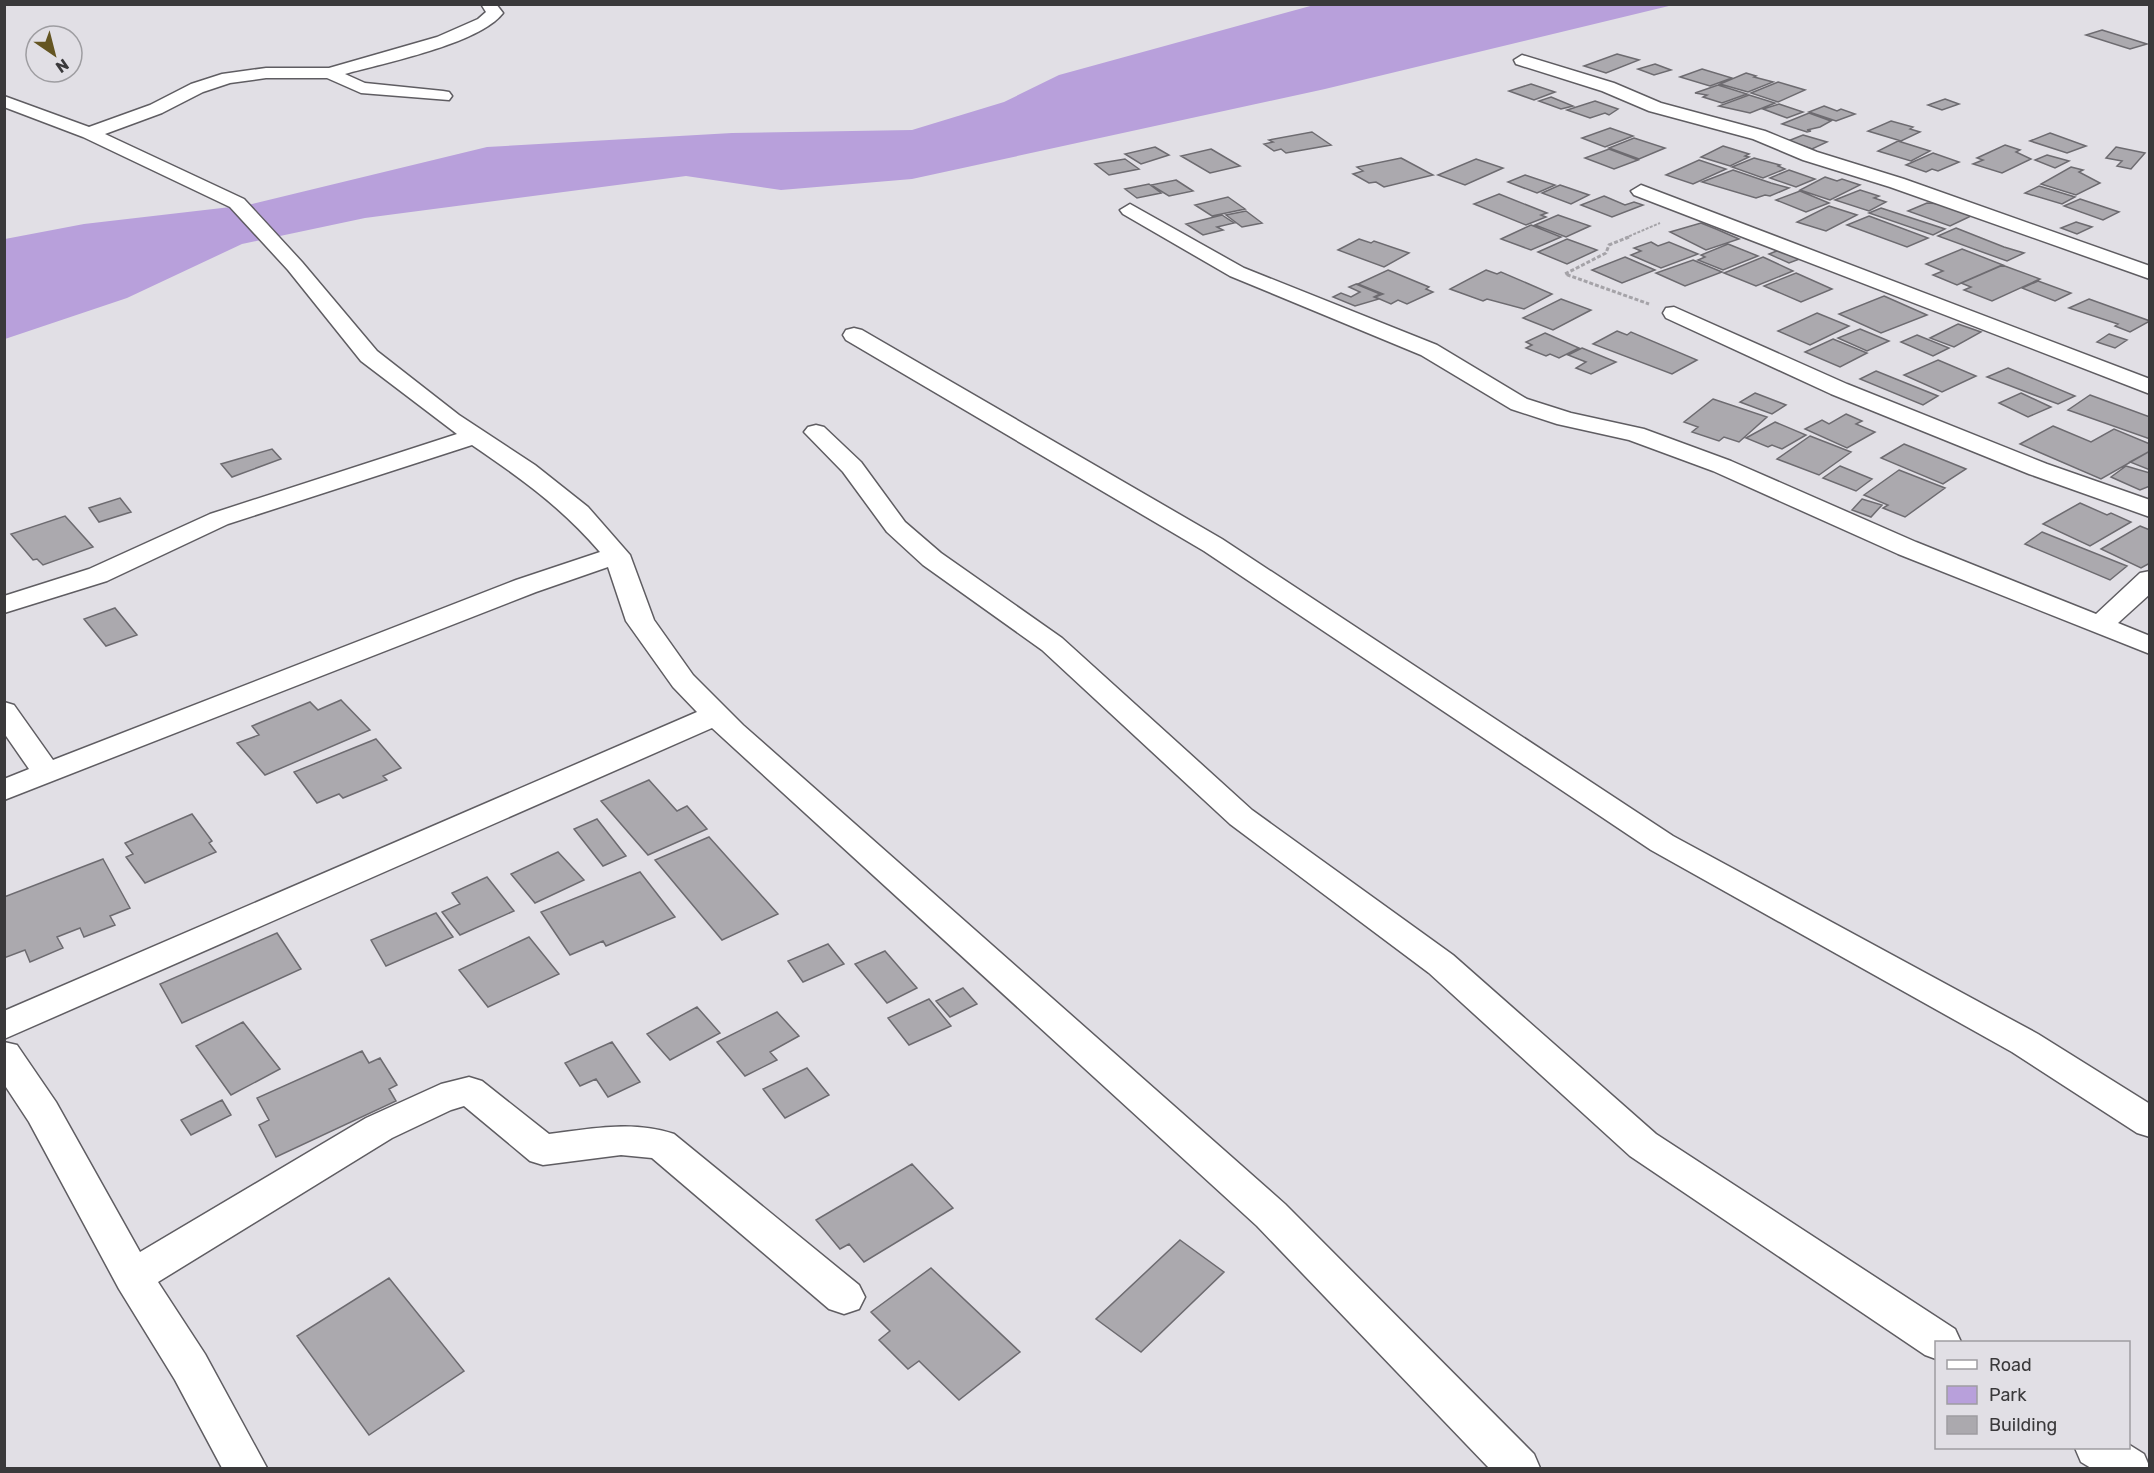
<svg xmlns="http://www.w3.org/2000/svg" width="2154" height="1473" font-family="Rubik,sans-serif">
  <rect width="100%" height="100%" fill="#e1dfe5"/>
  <!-- green -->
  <path fill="#b8a0db" d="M 1314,5 L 1673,5 L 1325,89 L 912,179 L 781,190 L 686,176 L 365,218 L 242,244 L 127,298 L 5,339 L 5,239 L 84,224 L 248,205 L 487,147 L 732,133 L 912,130 L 1004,102 L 1059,75 Z"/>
  <!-- building -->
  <path fill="#aba9ae" stroke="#6d6b70" stroke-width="1.5" d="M 2102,30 L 2147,44 L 2130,49 L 2086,35 Z
    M 1617,54 L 1639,60 L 1606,73 L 1584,66 Z
    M 1655,64 L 1671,70 L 1654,75 L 1638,69 Z
    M 1702,69 L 1732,78 L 1710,86 L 1680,77 Z
    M 1746,73 L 1756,76 L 1754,77 L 1773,82 L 1748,92 L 1720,84 Z
    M 1778,82 L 1805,90 L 1778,102 L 1751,93 Z
    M 1531,84 L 1555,92 L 1534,100 L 1509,91 Z
    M 1718,85 L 1747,94 L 1722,103 L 1703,97 L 1707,95 L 1695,93 Z
    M 1749,95 L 1775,103 L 1750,113 L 1719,106 Z
    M 1551,97 L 1573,106 L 1561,109 L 1539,101 Z
    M 1945,99 L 1959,104 L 1942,110 L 1928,105 Z
    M 1595,101 L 1618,109 L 1609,115 L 1605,113 L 1590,118 L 1567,110 Z
    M 1779,104 L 1803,112 L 1787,118 L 1763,109 Z
    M 1824,106 L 1837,111 L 1841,109 L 1855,114 L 1836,121 L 1809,112 Z
    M 1809,113 L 1831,121 L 1820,127 L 1807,130 L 1811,131 L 1807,132 L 1782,124 Z
    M 1891,121 L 1913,127 L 1910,129 L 1920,132 L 1901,141 L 1868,131 Z
    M 1610,128 L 1633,136 L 1605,147 L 1582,138 Z
    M 1312,132 L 1331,145 L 1286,153 L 1281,149 L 1274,151 L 1264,144 L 1273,142 L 1269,140 Z
    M 2050,133 L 2086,146 L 2067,153 L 2030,141 Z
    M 1803,135 L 1827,142 L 1812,149 L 1788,141 Z
    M 1634,138 L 1665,148 L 1639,159 L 1609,148 Z
    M 1898,141 L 1930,151 L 1911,161 L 1878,151 Z
    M 2005,145 L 2020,150 L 2016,152 L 2031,159 L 2002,173 L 1973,164 L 1983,160 L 1977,158 Z
    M 1723,146 L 1749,154 L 1745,156 L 1749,157 L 1730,166 L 1701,157 Z
    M 1155,147 L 1169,155 L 1141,164 L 1125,154 Z
    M 2116,147 L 2145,153 L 2131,169 L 2117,166 L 2122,161 L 2106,158 Z
    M 1211,149 L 1240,166 L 1210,173 L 1181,156 Z
    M 1609,149 L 1638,160 L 1614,169 L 1585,158 Z
    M 1933,153 L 1959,162 L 1938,171 L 1932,169 L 1926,172 L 1906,165 Z
    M 2047,155 L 2069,161 L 2055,168 L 2035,160 Z
    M 1401,158 L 1433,175 L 1384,187 L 1376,182 L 1369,183 L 1353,174 L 1363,171 L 1357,167 Z
    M 1754,158 L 1780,165 L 1778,166 L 1785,169 L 1763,178 L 1732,167 Z
    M 1125,159 L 1139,169 L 1109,175 L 1095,164 Z
    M 1476,159 L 1503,168 L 1465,185 L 1438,175 Z
    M 1699,160 L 1726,169 L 1693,184 L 1666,175 Z
    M 2071,167 L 2083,170 L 2079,172 L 2100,183 L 2076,195 L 2041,184 Z
    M 1733,170 L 1771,183 L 1789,188 L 1770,196 L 1765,195 L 1756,198 L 1702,182 Z
    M 1789,170 L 1815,179 L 1796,187 L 1770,178 Z
    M 1525,175 L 1555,185 L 1537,193 L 1508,182 Z
    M 1825,177 L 1837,181 L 1842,179 L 1860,185 L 1830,200 L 1800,190 Z
    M 1176,180 L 1193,191 L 1169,196 L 1151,185 Z
    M 1149,184 L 1161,193 L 1137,198 L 1125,189 Z
    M 1560,185 L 1589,195 L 1571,204 L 1542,193 Z
    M 2039,186 L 2075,197 L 2062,204 L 2025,193 Z
    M 1860,190 L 1879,196 L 1874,198 L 1886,202 L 1869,211 L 1835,200 Z
    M 1800,191 L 1829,203 L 1806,212 L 1776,200 Z
    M 1499,194 L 1547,213 L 1541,215 L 1546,217 L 1526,225 L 1474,204 Z
    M 1604,196 L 1625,205 L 1634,202 L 1643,205 L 1612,217 L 1581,205 Z
    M 1228,197 L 1245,209 L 1212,216 L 1195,205 Z
    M 2080,199 L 2119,212 L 2103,220 L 2064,206 Z
    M 1927,203 L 1943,204 L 1971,216 L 1950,226 L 1908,211 Z
    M 1829,206 L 1857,215 L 1826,231 L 1797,222 Z
    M 1881,208 L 1945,229 L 1933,235 L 1869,213 Z
    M 1246,211 L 1262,223 L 1242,227 L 1226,215 Z
    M 1222,215 L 1234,223 L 1217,227 L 1223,230 L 1203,235 L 1186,224 Z
    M 1558,215 L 1590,226 L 1566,237 L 1535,225 Z
    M 1869,216 L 1928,238 L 1907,247 L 1847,225 Z
    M 2076,222 L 2092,227 L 2077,234 L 2061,228 Z
    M 1701,223 L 1716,229 L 1739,239 L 1706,250 L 1670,232 Z
    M 1531,225 L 1561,237 L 1531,250 L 1501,239 Z
    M 1956,228 L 2004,247 L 2024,253 L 2007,261 L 1938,236 Z
    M 1359,239 L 1371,243 L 1374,241 L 1409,253 L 1384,267 L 1338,250 Z
    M 1567,239 L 1597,250 L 1567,264 L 1538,252 Z
    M 1651,242 L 1658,246 L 1669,242 L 1698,254 L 1661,268 L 1631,255 L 1641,251 L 1634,248 Z
    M 1728,244 L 1758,256 L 1723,270 L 1698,260 L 1705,257 L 1701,255 Z
    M 1784,248 L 1805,257 L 1789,263 L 1769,254 Z
    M 1962,249 L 2003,265 L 1957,285 L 1933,275 L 1943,271 L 1926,264 Z
    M 1625,257 L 1655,270 L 1622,283 L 1592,270 Z
    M 1763,257 L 1793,271 L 1756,286 L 1724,273 Z
    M 1693,260 L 1722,272 L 1685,286 L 1656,273 Z
    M 2002,265 L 2040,279 L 1992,301 L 1964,290 L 1971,287 L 1961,283 Z
    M 1388,270 L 1429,287 L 1426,289 L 1433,292 L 1407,304 L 1398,300 L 1391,304 L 1375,297 L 1383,294 L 1358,284 Z
    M 1486,270 L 1497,274 L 1501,272 L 1552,294 L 1524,309 L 1487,299 L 1483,301 L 1450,289 Z
    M 1796,273 L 1832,289 L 1801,302 L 1764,286 Z
    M 2038,281 L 2071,293 L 2055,301 L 2022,288 Z
    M 1356,284 L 1380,294 L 1374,297 L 1379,299 L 1355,306 L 1333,297 L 1341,293 L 1351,297 L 1360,292 L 1349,287 Z
    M 1884,296 L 1927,315 L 1881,333 L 1839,314 Z
    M 1561,299 L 1591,310 L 1553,330 L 1523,318 Z
    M 2089,299 L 2150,321 L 2130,332 L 2115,326 L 2118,324 L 2069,308 Z
    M 1817,313 L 1849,326 L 1810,345 L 1778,331 Z
    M 1958,324 L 1981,332 L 1954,347 L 1930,338 Z
    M 1860,329 L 1889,341 L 1867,351 L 1838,338 Z
    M 1617,331 L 1627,335 L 1631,332 L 1697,360 L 1672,374 L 1593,344 Z
    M 1545,333 L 1579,348 L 1559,358 L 1550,354 L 1546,356 L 1526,348 L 1532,345 L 1526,342 Z
    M 2109,334 L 2127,340 L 2115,348 L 2097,342 Z
    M 1917,335 L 1949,348 L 1933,356 L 1901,342 Z
    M 1833,339 L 1867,353 L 1840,367 L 1805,352 Z
    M 1582,348 L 1616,362 L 1591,374 L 1576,368 L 1586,362 L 1568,355 Z
    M 1938,360 L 1976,376 L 1942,392 L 1904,375 Z
    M 2008,368 L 2075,396 L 2058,404 L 1987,377 Z
    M 1876,371 L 1938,396 L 1923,405 L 1860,379 Z
    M 1755,393 L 1786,405 L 1772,414 L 1740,402 Z
    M 2021,393 L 2051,407 L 2028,417 L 1999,403 Z
    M 2090,395 L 2150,417 L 2150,439 L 2068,410 Z
    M 1713,399 L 1767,417 L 1739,442 L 1724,437 L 1719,441 L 1692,432 L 1698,427 L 1684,422 Z
    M 1846,414 L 1862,421 L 1856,424 L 1875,432 L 1847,448 L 1805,429 L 1822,420 L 1829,424 Z
    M 1775,422 L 1806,435 L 1782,449 L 1772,445 L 1768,447 L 1746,438 Z
    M 2053,426 L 2091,442 L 2114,429 L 2150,444 L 2150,451 L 2101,479 L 2020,444 Z
    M 1810,436 L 1851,452 L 1819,475 L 1777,459 Z
    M 1904,444 L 1966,469 L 1943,484 L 1881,458 Z
    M 272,449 L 281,459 L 232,477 L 221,464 Z
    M 2150,451 L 2150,470 L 2130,462 Z
    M 1840,466 L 1872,479 L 1856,491 L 1823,478 Z
    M 2126,466 L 2150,473 L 2150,486 L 2140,490 L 2111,477 Z
    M 1899,470 L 1945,488 L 1905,517 L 1883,508 L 1888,505 L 1864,495 Z
    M 120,498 L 131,512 L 99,522 L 89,508 Z
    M 1862,499 L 1882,505 L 1871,517 L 1852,510 Z
    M 2080,503 L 2107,515 L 2111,513 L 2131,522 L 2090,546 L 2043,524 Z
    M 65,516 L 93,547 L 43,565 L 37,559 L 33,560 L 11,534 Z
    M 2140,526 L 2150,530 L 2150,563 L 2141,568 L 2101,549 Z
    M 2042,532 L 2127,566 L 2110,580 L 2025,544 Z
    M 115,608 L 137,635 L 106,646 L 84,619 Z
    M 341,700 L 370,730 L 265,775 L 237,743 L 259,735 L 252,726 L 310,702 L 318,710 Z
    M 376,739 L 401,768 L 383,776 L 387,780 L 343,798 L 339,794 L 317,803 L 294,772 Z
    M 649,780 L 677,811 L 687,806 L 707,829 L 648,855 L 601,801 Z
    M 192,814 L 212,841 L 209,843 L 216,852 L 145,883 L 126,857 L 133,854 L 125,843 Z
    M 597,819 L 626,856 L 603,866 L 574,829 Z
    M 709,837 L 778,914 L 722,940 L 655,860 Z
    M 558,852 L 584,880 L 535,903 L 511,874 Z
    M 103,859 L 130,908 L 110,916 L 115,925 L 84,937 L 80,928 L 57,937 L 63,948 L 30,962 L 25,950 L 4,958 L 4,897 Z
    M 640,872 L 675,917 L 606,946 L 603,941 L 570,955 L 541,912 Z
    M 487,877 L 514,911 L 460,935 L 442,912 L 460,904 L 452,893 Z
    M 436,913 L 453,937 L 386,966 L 371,940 Z
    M 277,933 L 301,969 L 182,1023 L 160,984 Z
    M 529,937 L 559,974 L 488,1007 L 459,970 Z
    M 828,944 L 844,964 L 803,982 L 788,961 Z
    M 885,951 L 917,988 L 887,1003 L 855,964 Z
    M 963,988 L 977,1004 L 950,1017 L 936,1001 Z
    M 929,999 L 951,1026 L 909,1045 L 888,1018 Z
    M 697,1007 L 720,1033 L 670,1060 L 647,1034 Z
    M 777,1012 L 799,1036 L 770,1052 L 777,1060 L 745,1076 L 717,1042 Z
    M 243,1022 L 280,1069 L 231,1095 L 196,1046 Z
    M 612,1042 L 640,1082 L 608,1097 L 596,1079 L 580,1086 L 565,1063 Z
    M 362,1051 L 369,1063 L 380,1058 L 397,1085 L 389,1089 L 396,1101 L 276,1157 L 259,1125 L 269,1120 L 257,1098 Z
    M 807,1068 L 829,1095 L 785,1118 L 763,1089 Z
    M 222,1100 L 231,1115 L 191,1135 L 181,1120 Z
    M 912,1164 L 953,1208 L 864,1262 L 849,1244 L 840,1249 L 816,1220 Z
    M 1180,1240 L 1224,1272 L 1141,1352 L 1096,1319 Z
    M 931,1268 L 1020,1352 L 959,1400 L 919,1361 L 908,1369 L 879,1340 L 890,1331 L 871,1312 Z
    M 389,1278 L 464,1371 L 369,1435 L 297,1336 Z"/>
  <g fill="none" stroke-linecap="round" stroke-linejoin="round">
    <defs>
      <path id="street" d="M 481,4 L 496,4 L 503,13 C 479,44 384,63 345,74 L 365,83 L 443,91 L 449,92 L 452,96 L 449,100 L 361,93 L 327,78 L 266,78 L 230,83 L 203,92 L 162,113 L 105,134 L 244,199 L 302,262 L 377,351 L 459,415 L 535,465 L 588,507 L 630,555 L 654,620 L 693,675 L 743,725 L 1285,1204 L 1534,1454 L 1540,1468 L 1489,1468 L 1257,1226 L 712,728 L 4,1039 L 4,1011 L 697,712 L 673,687 L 626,621 L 608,567 L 536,592 L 4,800 L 4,779 L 29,769 L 4,733 L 4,702 L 14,705 L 53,760 L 516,580 L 600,552 C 560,506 522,479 472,445 L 228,524 L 107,581 L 4,613 L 4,596 L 89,569 L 210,514 L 457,434 L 361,361 L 288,270 L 230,207 L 83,137 L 4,107 L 4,96 L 89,127 L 150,105 L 191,84 L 222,74 L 266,68 L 329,68 L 437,37 L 478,19 L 486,12 Z
        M 1522,55 L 1614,83 L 1661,103 L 1765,131 L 1817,152 L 1904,179 L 2150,266 L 2150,279 L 1890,187 L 1803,160 L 1753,139 L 1649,111 L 1602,91 L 1516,64 L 1514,60 Z
        M 1641,185 L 2150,379 L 2150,394 L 1634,195 L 1631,191 Z
        M 1130,204 L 1244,268 L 1437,345 L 1527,399 L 1571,413 L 1644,429 L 1731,461 L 1916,542 L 2096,614 L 2140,573 L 2150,571 L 2150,594 L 2118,623 L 2150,636 L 2150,654 L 1898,554 L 1713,471 L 1629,440 L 1557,424 L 1511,409 L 1421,355 L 1230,276 L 1123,214 L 1120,210 Z
        M 1674,307 L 1847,384 L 2047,464 L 2150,500 L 2150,517 L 2029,474 L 1831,394 L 1666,318 L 1663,313 L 1666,308 Z
        M 854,328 L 862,330 L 1222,539 L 1673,836 L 2038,1034 L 2150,1104 L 2150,1137 L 2137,1133 L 2012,1052 L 1651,850 L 1204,551 L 846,340 L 843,335 L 846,330 Z
        M 816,425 L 824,427 L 861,462 L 905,522 L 941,553 L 1062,638 L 1252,810 L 1453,955 L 1656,1134 L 1955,1329 L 1961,1342 L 1936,1342 L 1936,1359 L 1925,1355 L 1630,1156 L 1429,973 L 1230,824 L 1042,650 L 923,565 L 887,532 L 843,472 L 804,432 L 808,427 Z
        M 4,1042 L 17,1045 L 56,1102 L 140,1252 L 366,1118 L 441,1084 L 469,1077 L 482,1081 L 549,1134 C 591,1129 633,1120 674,1134 L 859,1285 L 865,1297 L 859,1309 L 844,1314 L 829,1309 L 652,1158 L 621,1155 L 543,1165 L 530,1161 L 464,1106 L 451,1110 L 392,1138 L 158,1282 L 205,1354 L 267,1468 L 222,1468 L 175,1380 L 119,1289 L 29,1122 L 4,1084 Z
        M 2128,1444 L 2144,1454 L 2150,1468 L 2091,1468 L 2081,1462 L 2075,1448 L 2128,1448 Z"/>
    </defs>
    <!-- street casing -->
    <use href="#street" stroke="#5f5d62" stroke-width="3"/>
    <!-- path-far1 -->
    <path stroke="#a5a3a8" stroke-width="2" stroke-dasharray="3 1.5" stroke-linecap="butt" d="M 1625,238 L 1660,223"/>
    <!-- path -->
    <path stroke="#a5a3a8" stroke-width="3" stroke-dasharray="4 2" stroke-linecap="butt" d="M 1629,237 L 1609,245 L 1606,253 L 1565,274 L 1649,304"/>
    <!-- street -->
    <use href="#street" fill="#fff" fill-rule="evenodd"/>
  </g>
  <!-- border -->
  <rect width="2154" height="1473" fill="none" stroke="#3a393b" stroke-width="12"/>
  <!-- legend -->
  <rect x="1935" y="1341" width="195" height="108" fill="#e1dfe5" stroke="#9e9da1" stroke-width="1.5"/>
  <rect x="1947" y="1360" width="30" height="9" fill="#ffffff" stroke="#9e9da1" stroke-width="1.5"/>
  <text x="1989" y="1371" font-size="18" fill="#3a393b">Road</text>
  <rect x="1947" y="1386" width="30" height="18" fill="#b8a0db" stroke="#9e9da1" stroke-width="1.5"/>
  <text x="1989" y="1401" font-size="18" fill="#3a393b">Park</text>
  <rect x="1947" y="1416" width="30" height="18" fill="#aba9ae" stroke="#9e9da1" stroke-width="1.5"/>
  <text x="1989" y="1431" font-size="18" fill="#3a393b">Building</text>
  <!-- north arrow -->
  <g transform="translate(54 54) rotate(145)"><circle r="28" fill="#e1dfe5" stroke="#9e9da1" stroke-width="1.5"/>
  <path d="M0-4.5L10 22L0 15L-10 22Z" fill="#645522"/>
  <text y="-9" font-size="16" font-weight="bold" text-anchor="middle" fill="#3a393b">N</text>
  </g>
</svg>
